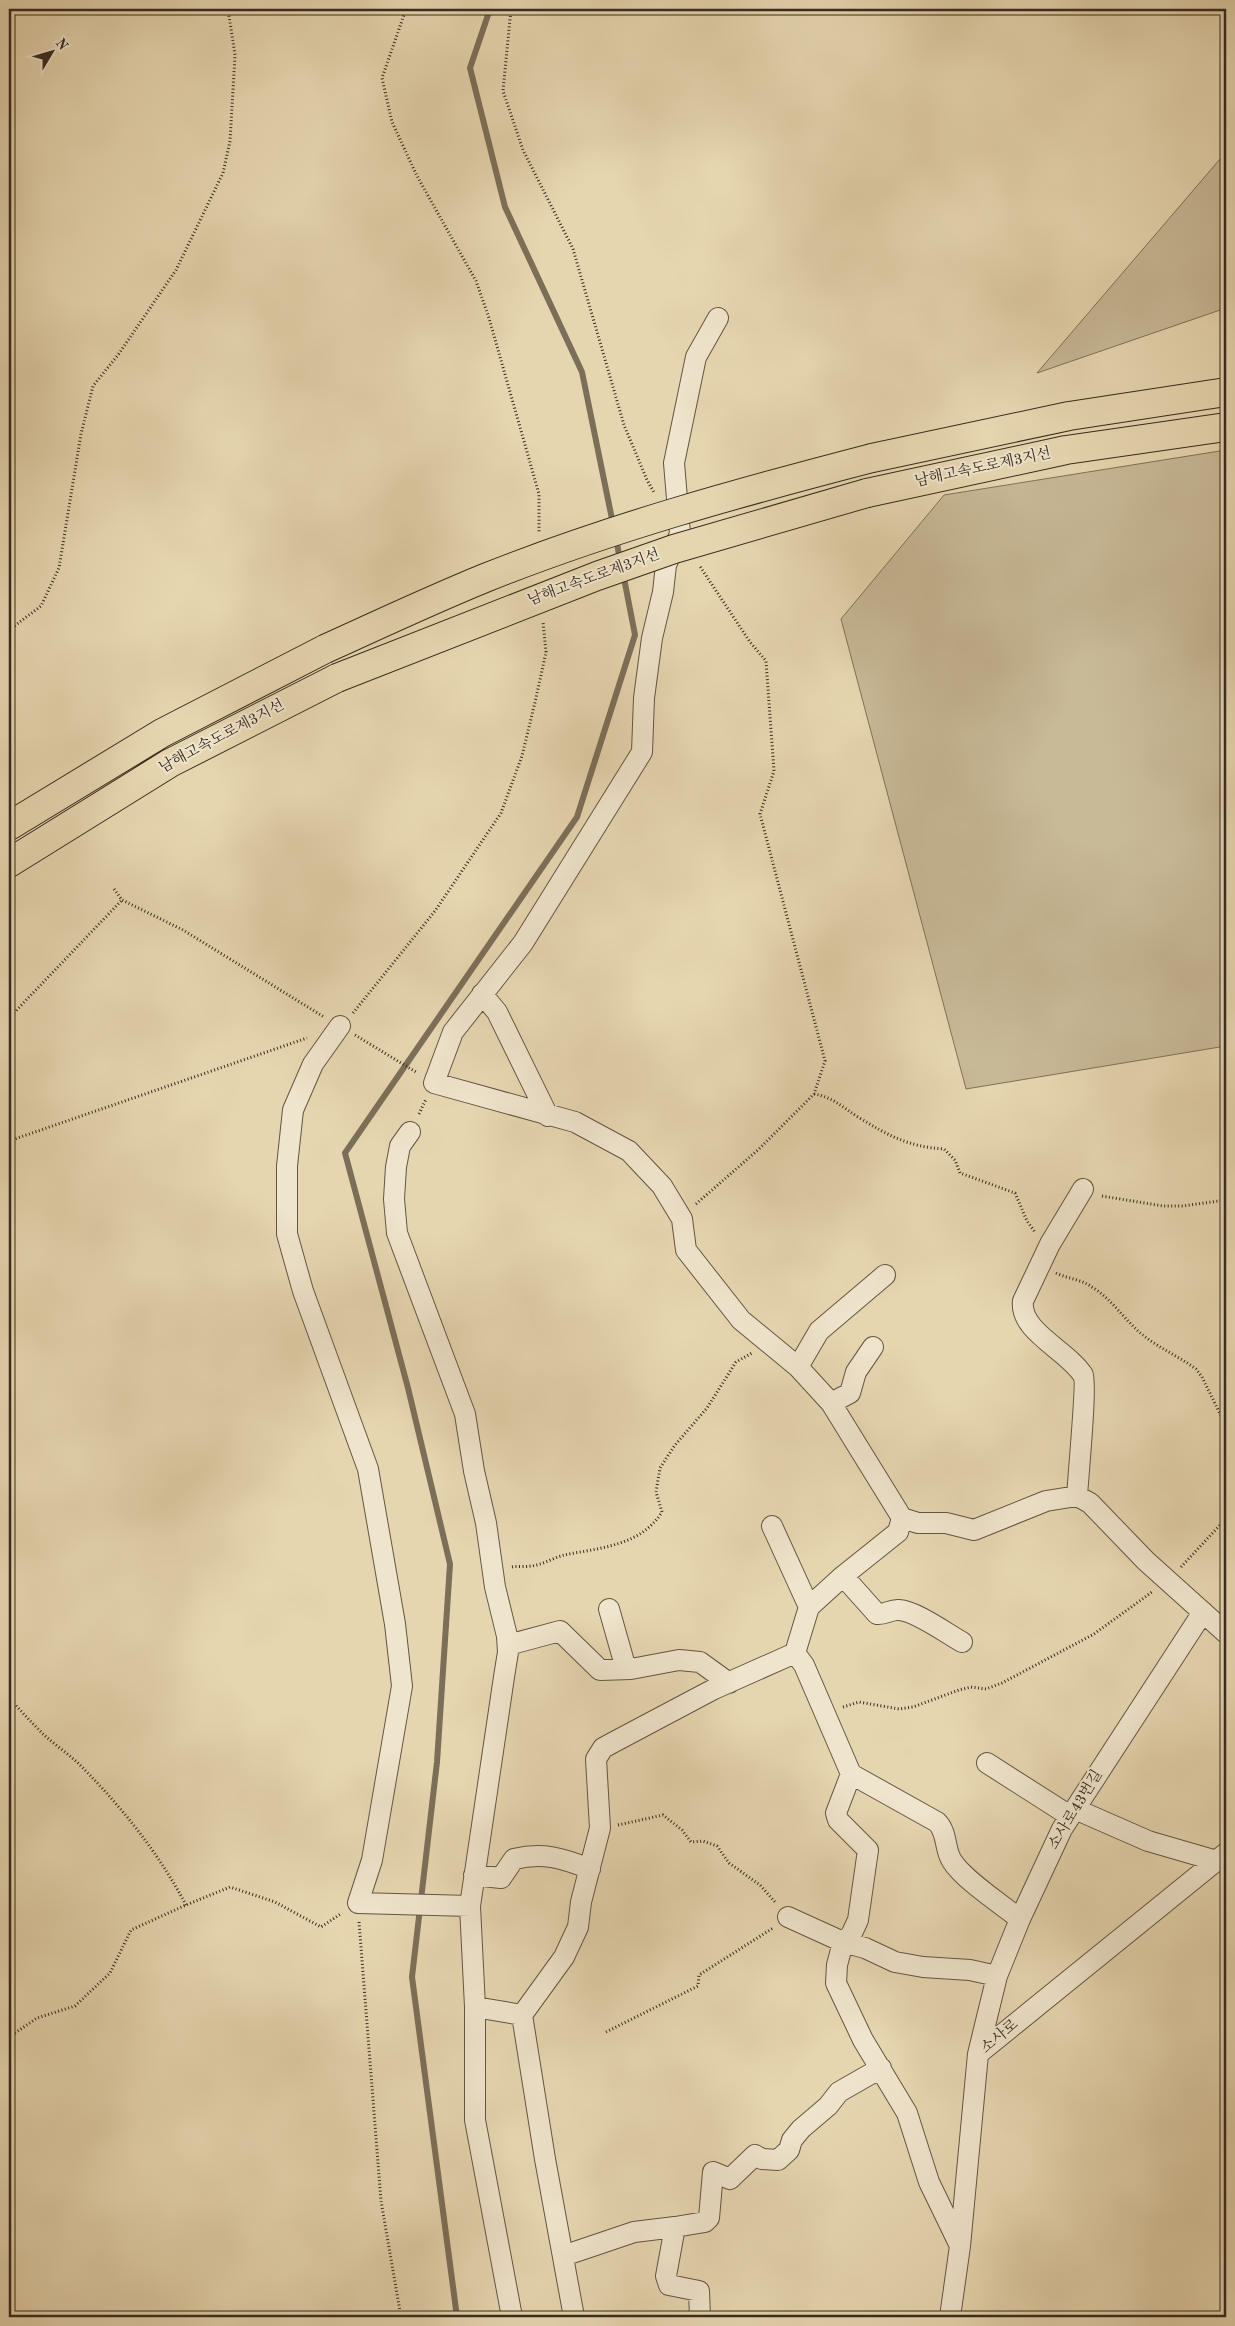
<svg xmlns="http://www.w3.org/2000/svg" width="1235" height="2326" font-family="'Old Standard TT','Noto Serif KR',serif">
  <rect width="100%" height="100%" fill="#e6d6b0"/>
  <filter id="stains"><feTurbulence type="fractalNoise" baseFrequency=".004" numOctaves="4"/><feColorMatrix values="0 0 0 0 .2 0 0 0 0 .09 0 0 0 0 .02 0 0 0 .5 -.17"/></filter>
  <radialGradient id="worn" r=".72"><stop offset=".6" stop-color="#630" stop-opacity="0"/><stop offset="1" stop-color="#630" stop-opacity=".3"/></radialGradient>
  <!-- green -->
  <path fill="#c8b997" stroke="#80725b" d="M 1226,152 L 1226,308 L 1037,373 Z
    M 1226,450 L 1226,1046 L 966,1089 L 841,619 L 944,495 Z"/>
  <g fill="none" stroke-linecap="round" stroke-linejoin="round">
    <!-- stream -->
    <path stroke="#7c6f59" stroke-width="6" d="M 490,9 L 470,68 L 505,207 L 582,372 L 613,524
      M 616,537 L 620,561
      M 457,2317 L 412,1977 L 437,1762 L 450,1564 L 408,1388 L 345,1153 L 577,817 L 635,635 L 623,573"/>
    <defs>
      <path id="minor" d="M 718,318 L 696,357 L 674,463 L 680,534 L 666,565 L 663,592 L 652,638 L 644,698 L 642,752 L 523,943 L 453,1032 L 434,1083 L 575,1122 L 629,1151 L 662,1186 L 682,1219 L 686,1250 L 741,1320 L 798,1367 L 831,1403 L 902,1518 L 918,1523 L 946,1523 L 974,1530 L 1046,1501 L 1077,1496 L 1090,1503 L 1146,1561 L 1226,1633
        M 482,994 L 497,1012 L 548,1116
        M 340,1026 L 313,1064 L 293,1110 L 287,1166 L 287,1234 L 303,1291 L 368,1469 L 395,1624 L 402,1686 L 372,1860 L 358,1903 L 470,1906
        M 410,1132 L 400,1146 L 396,1167 L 394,1199 L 397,1233 L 465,1414 L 474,1471 L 486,1523 L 495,1587 L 507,1636 L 508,1652 L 504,1677 L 470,1906 L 475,2007 L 522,2015
        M 798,1367 L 819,1331 L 885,1275
        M 831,1403 L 850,1393 L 856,1372 L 873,1347
        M 1077,1496 C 1078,1480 1087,1382 1083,1375 C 1067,1350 1019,1331 1023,1301 L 1050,1244 L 1083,1189
        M 772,1526 L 809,1607
        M 843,1576 L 877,1614 C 885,1615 891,1609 899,1610 C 916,1611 946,1633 962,1642
        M 609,1609 L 626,1669
        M 508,1645 L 560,1631 L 600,1670 L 631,1669 L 679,1660 L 700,1662 L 729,1683
        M 795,1653 L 804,1665 L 851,1774 L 937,1822 C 948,1833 944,1849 952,1861 C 963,1879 1002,1905 1020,1919
        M 987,1763 L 1070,1816
        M 851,1774 L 836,1813 L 838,1820 L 868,1850 L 858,1920 L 851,1935 L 843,1942 L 837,1965 L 836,1983 L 863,2040 L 907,2113 L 929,2182 L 960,2246
        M 1075,1809 L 1148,1841 L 1217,1861
        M 474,1875 L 501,1878 L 514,1859 C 543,1852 562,1858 590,1869
        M 788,1917 L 843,1942 L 865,1948 L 895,1962 L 923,1967 L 970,1970 L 997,1976
        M 475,2007 L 475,2120 L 512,2317
        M 978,2054 L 1226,1853
        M 563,2256 L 634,2232 L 675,2227
        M 574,2317 L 545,2159 L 522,2015 L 564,1957 L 578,1927 L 581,1902 L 600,1828 L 596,1759 L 603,1748 L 614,1742 L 714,1689 L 795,1653 L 809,1607 L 843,1576 L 898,1532 L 902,1518
        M 700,2317 L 699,2291 L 669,2285 L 666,2276 L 675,2227 L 705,2222 L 709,2218 L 713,2172 L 730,2179 L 755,2155 L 762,2159 L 778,2160 L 789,2150 L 792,2140 L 801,2129 L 828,2106 L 839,2092 L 881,2068
        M 950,2317 L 960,2246 L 978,2054 L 997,1976 L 1020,1919 L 1062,1829 L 1203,1612"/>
      <path id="highway" d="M 872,458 L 1069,416 L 1226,392
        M 867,493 L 1066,450 L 1226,427
        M 9,826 L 162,733 L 325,649
        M 9,863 L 170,763 L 337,678"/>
    </defs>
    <!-- minor casing -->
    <use href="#minor" stroke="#635643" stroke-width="22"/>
    <!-- highway casing -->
    <use href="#highway" stroke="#372b1f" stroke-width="30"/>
    <!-- path -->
    <path stroke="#372b1f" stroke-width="3" stroke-dasharray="1 2.5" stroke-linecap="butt" d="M 406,9 L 382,78 L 392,122 L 417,176 L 476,281 L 489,318 L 539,494 L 539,533
      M 511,9 L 503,91 L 523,150 L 573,249 L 624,425 L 647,480 L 655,494
      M 9,630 L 41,606 L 59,568 L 81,434 L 93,386 L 118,355 L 176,270 L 223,173 L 230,141 L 235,55 L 228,9
      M 114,889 L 122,900 L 183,930 L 324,1017
      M 353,1013 L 435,911 L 501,813 L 522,756 L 536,698 L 546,652 L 543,622
      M 9,1018 L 122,900
      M 355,1035 L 416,1072
      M 814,1094 C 833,1097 842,1107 858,1117 C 887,1135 909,1147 944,1149 L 955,1160 L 960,1173 L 1015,1193 L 1027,1221 L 1035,1232
      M 419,1114 L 426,1099
      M 9,1141 L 307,1038
      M 1102,1196 L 1163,1206 L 1183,1206 L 1226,1200
      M 696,1204 L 759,1149 L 814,1094 L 825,1061 L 760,814 L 774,771 L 766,661 L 750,642 L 699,565
      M 1056,1273 C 1068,1279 1081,1279 1092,1287 C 1110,1298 1122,1316 1137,1330 C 1154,1346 1177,1355 1196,1369 L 1202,1377 L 1226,1426
      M 1226,1447 L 1222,1466 L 1226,1489
      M 512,1567 C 518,1566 525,1567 531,1566 C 542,1565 553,1558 564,1555 C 599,1548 641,1546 662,1512 L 656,1492 L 660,1468 L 675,1445 L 707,1408 L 736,1362 L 752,1353
      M 1181,1567 L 1221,1524 L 1226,1504
      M 9,1698 C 20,1710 31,1722 43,1734 C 54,1744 67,1753 78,1763 C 121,1806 158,1852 186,1905
      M 843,1707 L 859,1702 L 899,1709 L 913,1707 L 959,1690 L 971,1687 L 986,1689 L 1002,1683 L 1094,1634 L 1152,1592
      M 618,1825 L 663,1815 L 682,1830 L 691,1842 L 703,1841 L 717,1846 L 729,1863 L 760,1885 L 775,1902
      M 359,1922 L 381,2201 L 401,2317
      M 606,2032 L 698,1986 L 699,1975 L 773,1928
      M 9,2037 L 37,2018 L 75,2006 L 110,1973 L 131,1930 L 186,1905 L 230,1887 L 275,1902 L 321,1927 L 342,1913"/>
    <!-- minor -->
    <use href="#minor" stroke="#efe4cc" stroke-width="20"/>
    <!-- highway -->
    <use href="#highway" stroke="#e6d6b0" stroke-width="28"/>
    <defs>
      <path id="highway-bridge" d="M 325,649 C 378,625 431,600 485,578 C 610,528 741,492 872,458
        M 337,678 L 597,576 L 674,549 L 867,493"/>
    </defs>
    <!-- highway-bridge casing -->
    <use href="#highway-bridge" stroke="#372b1f" stroke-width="30" stroke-linecap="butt"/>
    <!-- highway-bridge -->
    <use href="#highway-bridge" stroke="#e6d6b0" stroke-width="28"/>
  </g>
  <g text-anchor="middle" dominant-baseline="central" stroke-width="4" stroke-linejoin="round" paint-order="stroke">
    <!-- street labels -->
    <g font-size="15" fill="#372b1f" stroke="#efe4cc">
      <text transform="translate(983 468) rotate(-12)">남해고속도로제3지선</text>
      <text transform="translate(594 578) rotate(-20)">남해고속도로제3지선</text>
      <text transform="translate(222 737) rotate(-28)">남해고속도로제3지선</text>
      <text transform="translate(1076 1810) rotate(-59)">소사로43번길</text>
      <text transform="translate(1000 2037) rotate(-40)">소사로</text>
    </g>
  </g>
  <!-- margin -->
  <rect width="1235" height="2326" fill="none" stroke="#e6d6b0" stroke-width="30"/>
  <rect x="10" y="10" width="1215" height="2306" fill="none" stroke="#372b1f" stroke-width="2.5"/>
  <rect x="15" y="15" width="1205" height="2296" fill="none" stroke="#372b1f"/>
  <!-- north arrow -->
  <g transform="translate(52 52) rotate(52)" stroke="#efe4cc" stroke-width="4" paint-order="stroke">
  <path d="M0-4L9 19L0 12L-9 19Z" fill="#372b1f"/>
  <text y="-8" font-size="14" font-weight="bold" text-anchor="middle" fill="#372b1f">N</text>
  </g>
  <rect width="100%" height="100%" filter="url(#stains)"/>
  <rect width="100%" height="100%" fill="url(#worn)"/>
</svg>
